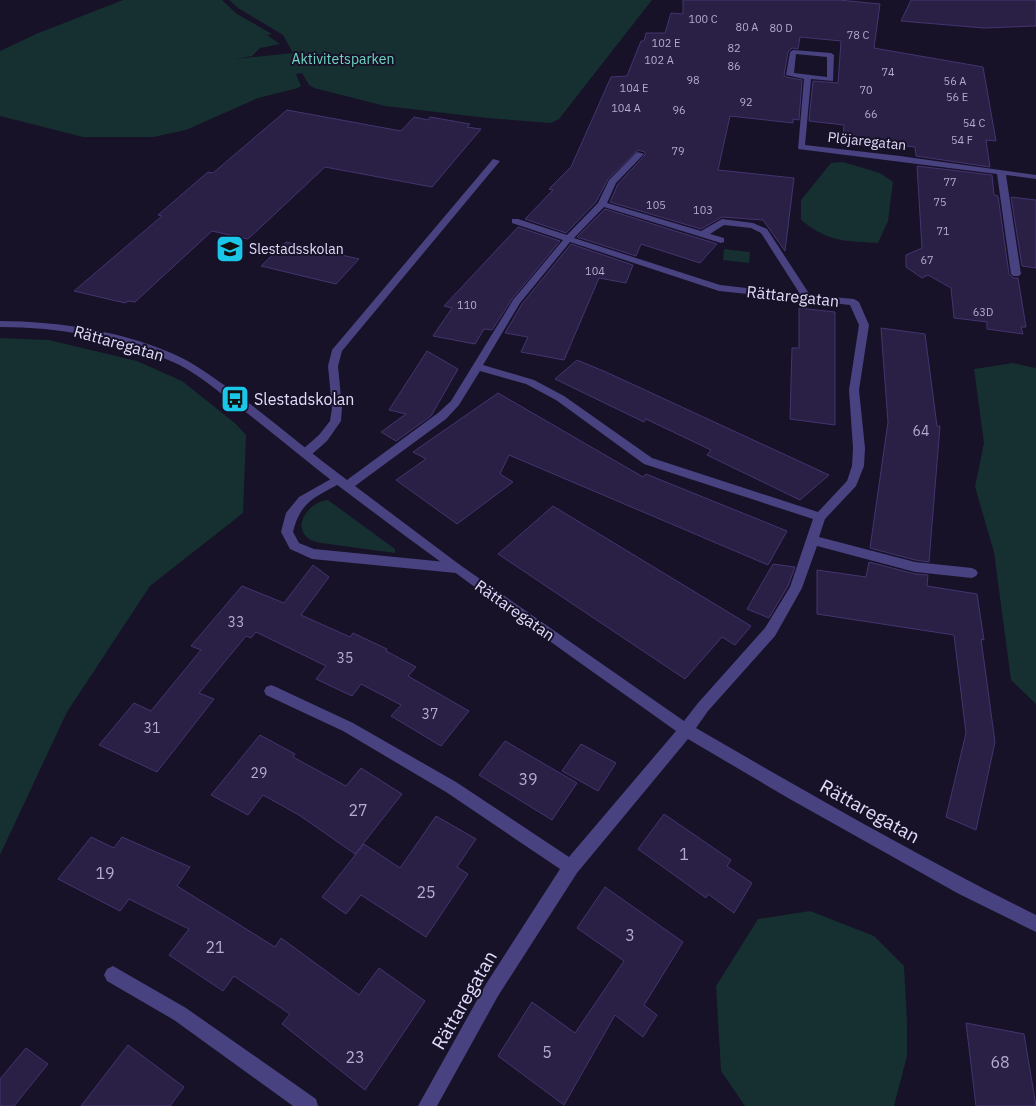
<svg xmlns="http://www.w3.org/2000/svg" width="1036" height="1106" font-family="'IBM Plex Sans',sans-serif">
  <rect width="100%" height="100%" fill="#171227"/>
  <!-- green -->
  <path fill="#162f30" d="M 123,0 L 222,0 L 237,14 L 272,34 L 267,35 L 280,44 L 260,48 L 252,56 L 235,59 L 293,53 L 283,35 L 238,8 L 229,0 L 652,0 L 559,119 L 551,123 L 487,118 L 385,106 L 314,88 L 309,85 L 302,73 L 296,74 L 301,86 L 298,88 L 258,98 L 186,130 L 153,137 L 83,137 L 0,116 L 0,51 L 36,34 Z
    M 843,162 L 880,173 L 893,182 L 888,221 L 878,243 C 844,241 828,242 801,220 L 801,200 L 831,163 Z
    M 724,249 L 750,252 L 749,263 L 723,260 Z
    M 0,338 L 49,340 L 137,361 L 182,381 L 236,424 L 246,435 L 243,513 L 150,586 L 67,712 L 0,855 Z
    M 1013,363 L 1036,368 L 1036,704 L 1011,680 L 994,552 L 975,487 L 984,443 L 974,369 Z
    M 328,500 L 395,549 L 395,553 L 321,543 C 317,542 312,541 309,539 C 290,525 311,501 328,500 Z
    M 810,911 L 874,936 L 904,966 L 907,1021 L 907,1056 L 894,1106 L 745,1106 L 721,1071 L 716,986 L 758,919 Z"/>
  <!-- building -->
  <path fill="#2a2046" stroke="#443470" d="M 683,0 L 839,0 L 880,4 L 874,48 L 983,67 L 996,141 L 986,140 L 990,167 L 916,156 L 915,147 L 843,139 L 844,125 L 809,121 L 813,81 L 838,83 L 841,41 L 800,37 L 798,49 L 792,48 L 788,52 L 784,75 L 786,77 L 802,80 L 799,120 L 793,119 L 793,123 L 730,116 L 718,170 L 794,178 L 785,251 L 763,220 L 722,217 L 701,229 L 610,202 L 618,184 L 645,155 L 645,152 L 638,150 L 608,179 L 596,202 L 566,233 L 525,219 L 553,190 L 549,189 L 571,167 L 611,77 L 627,76 L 641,41 L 644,41 L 646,33 L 665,33 L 671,13 L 683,14 Z
    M 911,0 L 1036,0 L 1036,26 L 984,28 L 901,21 Z
    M 287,110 L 401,131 L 414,117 L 428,120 L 430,117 L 470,124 L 467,127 L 481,129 L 432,187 L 325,167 L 248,239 L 212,231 L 135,302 L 128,301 L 125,303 L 74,291 L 162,216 L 158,215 L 208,172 L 213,173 Z
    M 917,166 L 992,175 L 994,195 L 998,196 L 1009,274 L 1013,278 L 1018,278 L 1026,327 L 1021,327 L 1023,334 L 987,329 L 987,322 L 954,318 L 951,288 L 928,275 L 922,278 L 906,267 L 906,255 L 922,248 Z
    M 1011,197 L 1036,200 L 1036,268 L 1022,266 Z
    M 605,209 L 717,244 L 700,263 L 641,244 L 636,256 L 577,237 Z
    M 518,227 L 560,241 L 512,299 L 492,330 L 484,329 L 475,344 L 433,336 L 452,308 L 444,306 Z
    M 286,242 L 359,259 L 336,284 L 261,266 Z
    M 571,244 L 633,265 L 626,283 L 599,278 L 564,360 L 521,352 L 528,337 L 505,333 L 522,304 Z
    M 799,308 L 835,312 L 835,425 L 790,419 L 792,348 L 799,348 Z
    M 881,328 L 925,334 L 937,426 L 940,426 L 929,562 L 915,560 L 870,548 L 888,422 Z
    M 427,351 L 458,369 L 431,416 L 396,441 L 381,432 L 406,414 L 389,410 Z
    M 577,360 L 606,372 L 829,475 L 800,500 L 707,455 L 711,450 L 646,419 L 644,422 L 555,379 Z
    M 498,393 L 643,477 L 646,474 L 787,531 L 768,565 L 509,455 L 500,474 L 513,482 L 457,524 L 396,480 L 426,459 L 413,452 Z
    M 553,506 L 751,626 L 735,645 L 722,637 L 685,679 L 498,554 Z
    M 869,562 L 915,574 L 928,575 L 927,586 L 977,594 L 984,640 L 981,639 L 995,742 L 976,830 L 946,817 L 966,733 L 954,635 L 817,614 L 817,570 L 866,577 Z
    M 773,564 L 795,567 L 788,586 L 769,618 L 747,609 Z
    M 313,565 L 329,577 L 301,615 L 350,637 L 353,633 L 387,649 L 386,651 L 416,667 L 408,676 L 469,711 L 441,746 L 391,716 L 401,705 L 361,684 L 352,696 L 316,679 L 326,666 L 256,632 L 251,638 L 246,636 L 199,693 L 214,699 L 157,772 L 99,745 L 134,703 L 151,711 L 201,650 L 191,646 L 242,586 L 284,603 Z
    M 260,735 L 295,754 L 293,757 L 346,786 L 361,768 L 402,794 L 355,854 L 299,815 L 263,795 L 248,815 L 211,795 Z
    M 505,741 L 577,783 L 552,820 L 479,775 Z
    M 581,744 L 616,763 L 598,791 L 562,771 Z
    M 664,814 L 731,860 L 727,866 L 752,883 L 734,913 L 708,894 L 706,898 L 638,849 Z
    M 436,816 L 476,839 L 457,867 L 468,874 L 426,937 L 361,895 L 346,914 L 322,897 L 364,844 L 400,868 Z
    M 91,837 L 114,848 L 122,837 L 190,867 L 177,886 L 275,947 L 281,938 L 359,995 L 379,968 L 425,1001 L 365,1090 L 282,1024 L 290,1014 L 234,976 L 223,991 L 169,955 L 189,929 L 129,899 L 120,911 L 58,879 Z
    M 605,887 L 683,942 L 644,1005 L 657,1015 L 643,1037 L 615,1015 L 564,1105 L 498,1056 L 532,1002 L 575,1033 L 624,961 L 577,928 Z
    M 966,1023 L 1024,1034 L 1036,1106 L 976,1106 Z
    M 128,1045 L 184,1087 L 170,1106 L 81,1106 Z
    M 26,1048 L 48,1064 L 14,1106 L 0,1106 L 0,1079 Z"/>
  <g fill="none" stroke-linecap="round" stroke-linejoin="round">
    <!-- lane -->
    <path fill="#484281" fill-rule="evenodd" d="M 493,159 L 500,161 L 342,351 L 338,366 L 342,408 L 341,421 L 327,441 L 311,455 L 303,455 L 301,452 L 303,449 L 319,435 L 330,421 L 332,408 L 328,366 L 332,350 Z
      M 338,475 L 342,476 L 344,479 L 342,482 C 315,498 301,500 293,532 L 299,543 L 314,549 L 456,563 L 460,565 L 462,568 L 460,571 L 456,573 L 312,559 L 290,549 L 281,532 L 286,513 L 299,497 Z"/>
    <!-- street -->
    <path fill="#484281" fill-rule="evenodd" d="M 793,50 L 831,53 L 834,55 L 833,81 L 811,79 L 805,145 L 900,156 L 1036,175 L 1036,179 L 1006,175 L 1021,274 L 1019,276 L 1013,276 L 1011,274 L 997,174 L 798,149 L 804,79 L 786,75 L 790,52 ZM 796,54 L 827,57 L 827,77 L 794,73 Z
      M 637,152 L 644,154 L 616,183 L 607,203 L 701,231 L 722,219 L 753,223 L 767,229 L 810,295 L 854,299 L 859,302 L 869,325 L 859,390 L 865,448 L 864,466 L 856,486 L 825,519 L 819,537 L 915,562 L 972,568 L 976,570 L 978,573 L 976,576 L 972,578 L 915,572 L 817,546 L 802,588 L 775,636 L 708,711 L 696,728 C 808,793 920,857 1036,915 L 1036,932 L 959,894 L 788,798 L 688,739 L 577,873 L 498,996 L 437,1106 L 418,1106 L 486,984 L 560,869 L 446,792 L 343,731 L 266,695 L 264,691 L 266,687 L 271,685 L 276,687 L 353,723 L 456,782 L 569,857 L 676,731 C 563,651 451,571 340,487 C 302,458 265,426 226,397 C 210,385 192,370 173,362 C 119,338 59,327 0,327 L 0,321 C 57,321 130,332 182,358 C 200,367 216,380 233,391 C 272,420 308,451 347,480 L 438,413 L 451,401 L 513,300 L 563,240 L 512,223 L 512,219 L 518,219 L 567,235 L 598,203 L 609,180 ZM 604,207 L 721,243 L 724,242 L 724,238 L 710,234 L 724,225 L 751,228 L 761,233 L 800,294 L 720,285 L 574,238 ZM 570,242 L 719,291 L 850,305 L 859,325 L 849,390 L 853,448 L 852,466 L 847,481 L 818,512 L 652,458 L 564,396 L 534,380 L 483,365 L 520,303 ZM 480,371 L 526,384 L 556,400 L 644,464 L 813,519 L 790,587 L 765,628 L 698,703 L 684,721 L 460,565 L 355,486 L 446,419 L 459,405 Z
      M 113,966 L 186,1008 L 316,1099 L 318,1106 L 293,1106 L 174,1020 L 107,981 L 104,975 L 107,969 Z"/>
  </g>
  <!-- icons -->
  <defs>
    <symbol id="school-square" viewBox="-11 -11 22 22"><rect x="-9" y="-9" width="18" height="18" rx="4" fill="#1ac7e9" stroke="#171227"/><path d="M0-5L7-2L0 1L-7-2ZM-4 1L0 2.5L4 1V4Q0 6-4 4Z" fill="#111"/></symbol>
    <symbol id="bus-square" viewBox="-11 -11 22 22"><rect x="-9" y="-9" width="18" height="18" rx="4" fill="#1ac7e9" stroke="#171227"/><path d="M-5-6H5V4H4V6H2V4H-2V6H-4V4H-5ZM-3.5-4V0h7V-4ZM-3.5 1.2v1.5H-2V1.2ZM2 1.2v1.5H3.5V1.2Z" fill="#111"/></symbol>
  </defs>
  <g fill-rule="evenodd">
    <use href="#school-square" x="214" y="233" width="32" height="32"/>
    <use href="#bus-square" x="219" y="383" width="32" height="32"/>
  </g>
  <g text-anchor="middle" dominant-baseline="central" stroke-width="4" stroke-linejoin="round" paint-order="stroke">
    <!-- far-number labels -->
    <g font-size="11" fill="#b3acce">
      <text x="703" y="19">100 C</text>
      <text x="747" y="27">80 A</text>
      <text x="781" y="28">80 D</text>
      <text x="858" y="35">78 C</text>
      <text x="666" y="43">102 E</text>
      <text x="734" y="48">82</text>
      <text x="659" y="60">102 A</text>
      <text x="734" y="66">86</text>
      <text x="888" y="72">74</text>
      <text x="693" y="80">98</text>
      <text x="955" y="81">56 A</text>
      <text x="634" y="88">104 E</text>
      <text x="866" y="90">70</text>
      <text x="957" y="97">56 E</text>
      <text x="746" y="102">92</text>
      <text x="626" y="108">104 A</text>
      <text x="679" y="110">96</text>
      <text x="871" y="114">66</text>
      <text x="974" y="123">54 C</text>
      <text x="962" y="140">54 F</text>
      <text x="678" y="151">79</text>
      <text x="950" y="182">77</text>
      <text x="940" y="202">75</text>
      <text x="656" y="205">105</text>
      <text x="703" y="210">103</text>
      <text x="943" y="231">71</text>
      <text x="927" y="260">67</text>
      <text x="595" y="271">104</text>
      <text x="467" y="305">110</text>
      <text x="983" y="312">63D</text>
    </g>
    <!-- far-park labels -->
    <g font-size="14" fill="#6dd6c2" stroke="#171227">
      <text x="343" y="59">Aktivitetsparken</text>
    </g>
    <!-- far-street labels -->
    <g font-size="14" fill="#e1dbfc" stroke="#171227">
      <text transform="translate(867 141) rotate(6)">Plöjaregatan</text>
    </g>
    <!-- far-poi labels -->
    <g font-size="14" fill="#e1dbfc" stroke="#171227" text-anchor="start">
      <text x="249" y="249">Slestadsskolan</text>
    </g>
    <!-- number labels -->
    <g font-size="14" fill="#b3acce">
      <text x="921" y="431">64</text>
      <text x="236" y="622">33</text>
      <text x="345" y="658">35</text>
      <text x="430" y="714">37</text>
      <text x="152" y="728">31</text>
      <text x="259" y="773">29</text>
    </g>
    <!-- street labels -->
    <g font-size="16" fill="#e1dbfc" stroke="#171227">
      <text transform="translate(793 296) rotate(6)">Rättaregatan</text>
      <text transform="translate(119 343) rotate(16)">Rättaregatan</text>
      <text transform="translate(515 610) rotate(35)">Rättaregatan</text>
    </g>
    <!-- poi labels -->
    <g font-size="16" fill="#e1dbfc" stroke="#171227" text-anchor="start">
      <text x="254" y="399">Slestadskolan</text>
    </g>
    <!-- near-number labels -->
    <g font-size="16" fill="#b3acce">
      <text x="528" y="779">39</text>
      <text x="358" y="810">27</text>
      <text x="684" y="854">1</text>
      <text x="105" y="873">19</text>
      <text x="426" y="892">25</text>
      <text x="630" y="935">3</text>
      <text x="215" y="947">21</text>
      <text x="547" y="1052">5</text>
      <text x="355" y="1057">23</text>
      <text x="1000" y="1062">68</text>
    </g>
    <!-- near-street labels -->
    <g font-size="19" fill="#e1dbfc" stroke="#171227">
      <text transform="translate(870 811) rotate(29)">Rättaregatan</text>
      <text transform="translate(464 1000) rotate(-60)">Rättaregatan</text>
    </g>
  </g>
</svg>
